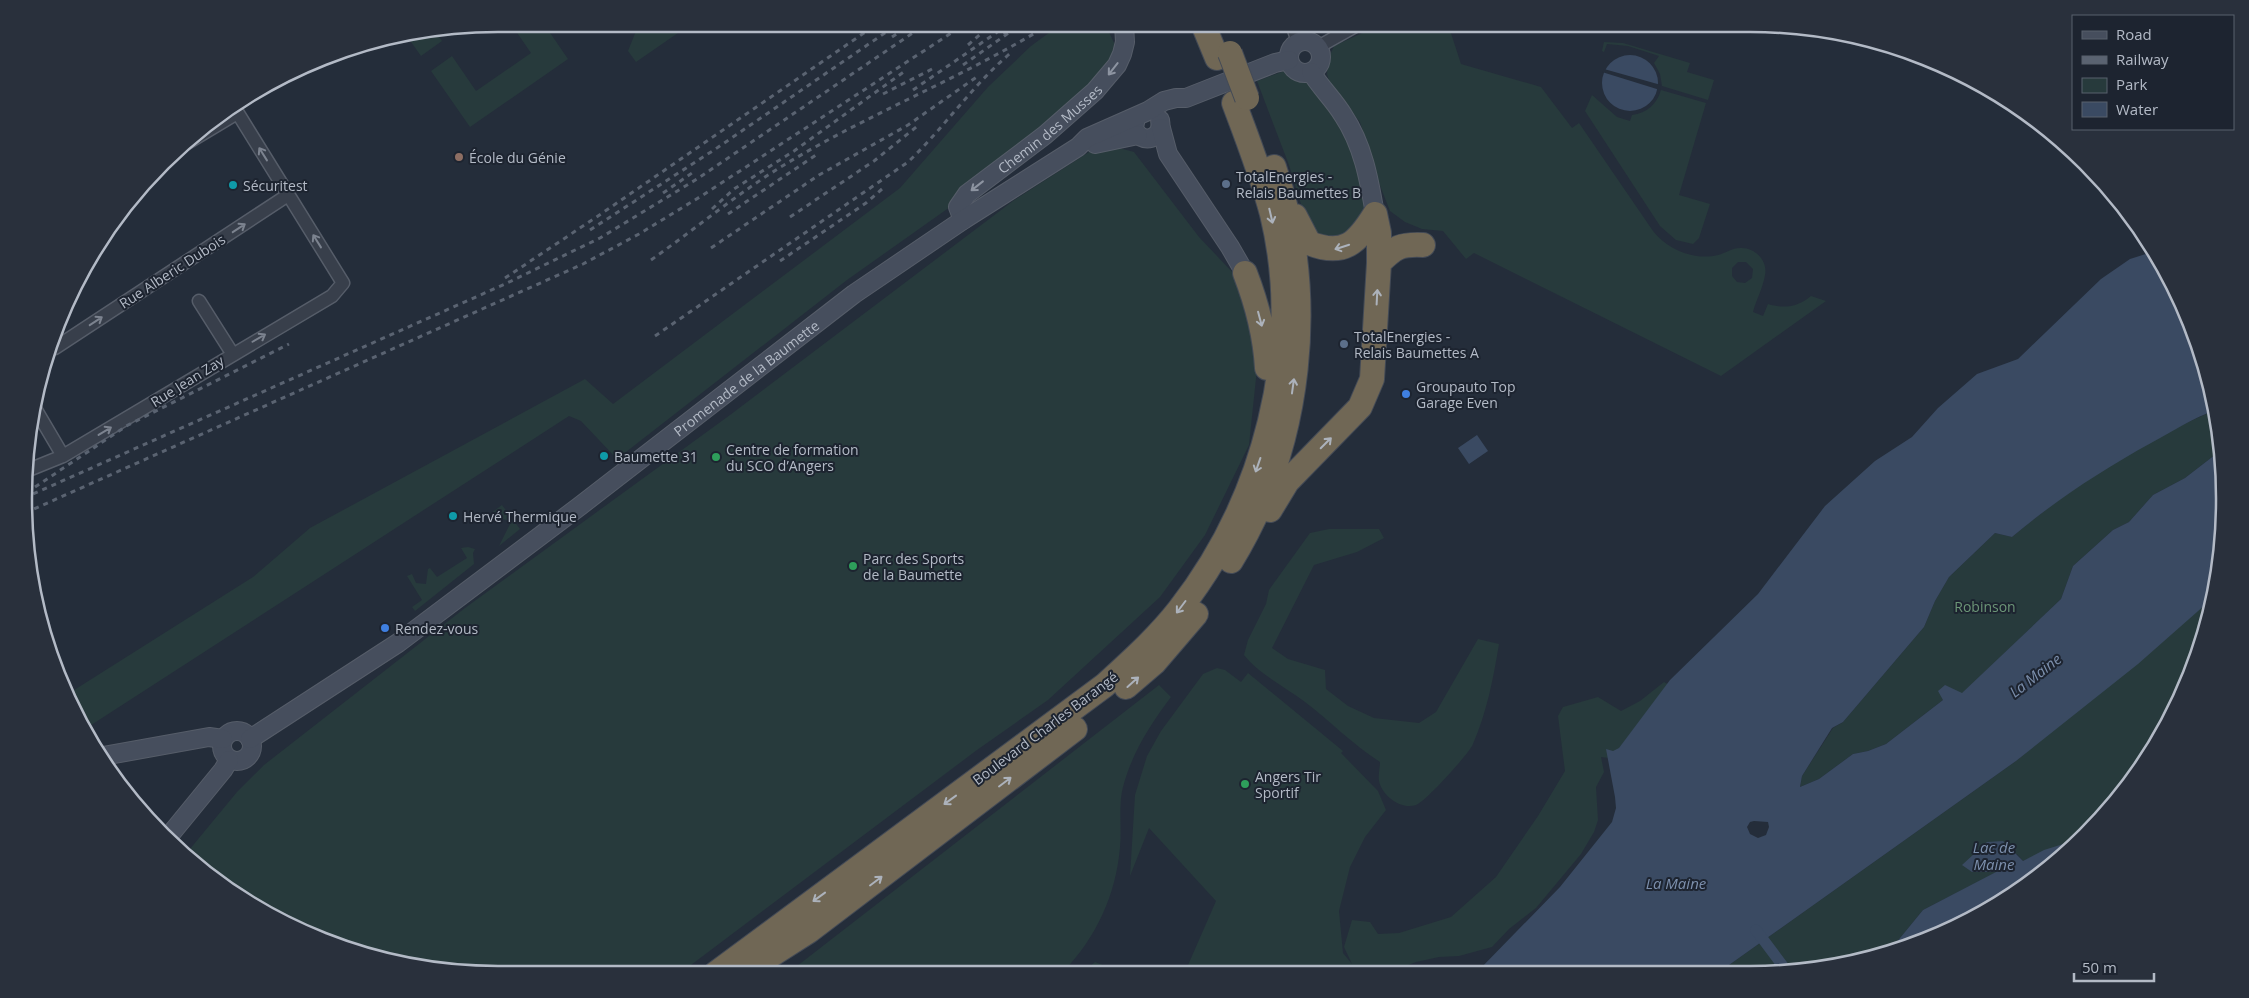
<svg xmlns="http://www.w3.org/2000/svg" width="2249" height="998" font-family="'Open Sans',sans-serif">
  <rect width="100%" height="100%" fill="#242d3a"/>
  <!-- green -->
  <path fill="#273a3c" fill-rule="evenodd" d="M 511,24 L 544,24 L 568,59 L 470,127 L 431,71 L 452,56 L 476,91 L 531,53 Z
    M 634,24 L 691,24 L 636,62 L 628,51 L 636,31 Z
    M 1061,24 L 1105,24 L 1118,51 L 1081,95 L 955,196 L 950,207 L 847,280 L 617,459 L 581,421 L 569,416 L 85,729 L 71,692 L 253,577 L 310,528 L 585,379 L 613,404 L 900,188 L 988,87 L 1031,46 Z
    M 1382,24 L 1448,24 L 1461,64 L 1541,87 L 1572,128 L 1579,123 L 1653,231 C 1667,249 1694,261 1718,255 C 1726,253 1732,248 1740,248 C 1755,247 1768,261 1765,275 C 1763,288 1756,300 1753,312 L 1763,316 L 1768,304 C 1784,309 1798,307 1811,296 L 1826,301 L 1721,376 L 1474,253 L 1466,259 L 1443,231 L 1422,229 L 1405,222 L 1390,211 L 1379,183 L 1360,122 L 1331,87 L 1327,74 L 1328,60 L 1334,46 ZM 1738,262 L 1746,262 L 1753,269 L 1752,278 L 1745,283 L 1737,282 L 1732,276 L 1732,268 Z
    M 437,34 L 442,41 L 421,56 L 409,39 Z
    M 1604,42 L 1623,43 L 1690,63 L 1687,72 L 1714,80 L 1708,100 L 1662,86 L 1660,74 L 1654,63 L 1659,56 L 1628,46 L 1607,44 L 1604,52 L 1602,51 Z
    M 1284,71 L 1297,75 L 1306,82 L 1331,108 L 1347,130 L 1367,198 L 1358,224 L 1343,241 L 1324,242 L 1308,227 L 1289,165 L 1257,81 Z
    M 1661,90 L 1706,103 L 1679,195 L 1710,204 L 1699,238 L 1693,244 L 1676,240 L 1660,226 L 1585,111 L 1592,95 L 1617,117 L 1630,121 L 1632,115 C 1647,113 1657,104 1661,90 Z
    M 1119,148 L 1134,152 L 1199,237 L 1235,275 L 1259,350 L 1249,445 L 1205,535 L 1160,597 L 1048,700 L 977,750 L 679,974 L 499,974 L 406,965 L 317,938 L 185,855 L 237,792 L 264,765 L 465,608 L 730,415 L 1013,201 L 1089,152 Z
    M 2216,410 L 2220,451 L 2185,478 L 2153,495 L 2129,522 L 2113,530 L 2073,566 L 2061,599 L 1962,694 L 1945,686 L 1943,700 L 1886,744 L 1868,751 L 1853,754 L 1819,779 L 1800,787 L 1802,776 L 1833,728 L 1843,722 L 1924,627 L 1935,601 L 1949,577 L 1995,533 L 2012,537 C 2070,488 2146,438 2216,410 Z
    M 502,505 L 520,529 L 499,546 L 511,522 L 490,514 Z
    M 1329,529 L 1379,529 L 1384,538 L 1357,552 L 1314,565 L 1272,648 L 1288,659 L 1325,670 L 1326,689 L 1348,706 L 1374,718 L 1419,723 L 1436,712 L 1478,639 L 1499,644 C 1493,680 1487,711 1473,744 C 1469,754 1425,802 1416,805 C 1401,810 1382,796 1379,781 C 1378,775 1380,767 1380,762 C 1352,744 1330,721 1305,702 C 1284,686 1260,675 1244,655 L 1248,640 L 1266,604 L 1269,590 L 1310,533 Z
    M 468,547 L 475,549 L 473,553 L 474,564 L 415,611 L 412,607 L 422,600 L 407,576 L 412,574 L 416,583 L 426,584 L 428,569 L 430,568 L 437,577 L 467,558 L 461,548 Z
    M 2214,597 L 2189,681 L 2127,788 L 2076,840 L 2023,861 L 2017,854 L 1972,872 L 1999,871 L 1923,910 L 1891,949 L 1812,970 L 1722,970 L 2016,761 Z
    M 1217,668 L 1225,670 L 1241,682 L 1248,673 L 1343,751 L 1341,753 L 1378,791 L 1386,810 L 1365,837 L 1350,867 L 1339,911 L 1343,953 L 1352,964 L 1344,947 L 1352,920 L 1370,922 L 1378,934 L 1399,933 L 1451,917 L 1496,877 L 1538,816 L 1565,771 L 1558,716 L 1563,707 L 1598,697 L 1621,711 L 1640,701 L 1664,682 L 1685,694 L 1617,759 L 1601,757 L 1604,772 L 1596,787 L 1598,820 L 1594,832 L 1581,854 L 1536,908 L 1509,929 L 1492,947 L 1459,956 L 1439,957 L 1416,962 L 1393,971 L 1375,972 L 1354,966 L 1358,972 L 1185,972 L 1216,901 L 1149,828 L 1130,876 L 1135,795 L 1147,756 L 1161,731 L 1203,674 Z
    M 1159,685 L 1171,697 C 1150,725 1132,753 1123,787 C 1118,806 1122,828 1120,847 C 1116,895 1096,938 1063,972 L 788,973 Z
    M 1095,962 L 1120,972 L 1084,972 Z"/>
  <!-- water -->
  <path fill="#3a4a62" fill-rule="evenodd" d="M1602 83a28 28 0 1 1 56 0a28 28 0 1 1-56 0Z
    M 2149,253 L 2166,273 L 2189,317 L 2216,410 C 2193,418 2173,431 2151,443 C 2102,470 2056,500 2012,537 L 1995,533 L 1949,577 L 1935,601 L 1924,627 L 1843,722 L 1832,728 L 1802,776 L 1800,787 L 1819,779 L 1853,754 L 1868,751 L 1886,744 L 1943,700 L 1938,691 L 1945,685 L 1962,693 L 2061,599 L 2073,566 L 2113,530 L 2129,522 L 2153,495 L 2185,478 L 2220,451 L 2225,499 L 2214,597 L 2138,664 L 2016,761 L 1722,970 L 1478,971 L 1560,887 L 1612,822 L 1616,808 L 1615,797 L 1606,749 L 1613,751 L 1619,748 L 1670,680 L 1758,594 L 1825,506 L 1875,461 L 1912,437 L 1938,408 L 1977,374 L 2018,359 L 2101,279 L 2130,259 ZM 1754,821 L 1768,822 L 1769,827 L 1766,835 L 1758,838 L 1750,834 L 1747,827 L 1750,822 Z
    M 1477,435 L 1488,451 L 1469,464 L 1458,448 Z
    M 2076,840 L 2040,876 L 1932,938 L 1891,949 L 1923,910 L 1996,872 L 1972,872 L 1962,865 L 1987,842 L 2003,841 L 2023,861 L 2044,850 Z"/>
  <!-- pier -->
  <path fill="#242d3a" d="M 1604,69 L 1661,85 L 1660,90 L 1602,72 Z"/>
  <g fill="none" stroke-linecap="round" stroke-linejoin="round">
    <!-- canal -->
    <path stroke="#3a4a62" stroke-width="11" d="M 1756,930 L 1786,970"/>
    <defs>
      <path id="street" d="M 1292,24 L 1298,42
        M 1318,47 L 1359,24
        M 182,146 L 237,113
        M 199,301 L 232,353
        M 55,348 L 288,195
        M 33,405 L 63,456
        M 26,471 L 63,456 L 332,296 L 343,283 L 234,107"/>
      <g id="secondary">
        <circle cx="1305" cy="57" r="16"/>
        <path d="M 1311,72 C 1321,88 1334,100 1343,115 C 1363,145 1369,179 1375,214"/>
        <path d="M 1136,117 L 1134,128 C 1141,146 1164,139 1160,120"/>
        <path d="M 1161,128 L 1168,154 L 1230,247 L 1245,273"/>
        <path d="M 1095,144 L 1138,135"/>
        <path id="s1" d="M 963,220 L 958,207 L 967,194 L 1045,135 L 1095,91 L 1117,65 L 1122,54 L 1125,42 L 1124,24"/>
        <circle cx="237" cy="746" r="15"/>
        <path id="s2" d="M 250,739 L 398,643 L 580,506 L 854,294 L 963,220 L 1078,147 L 1087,138 L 1148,111 L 1164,101 L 1176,98 L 1186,98 L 1275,63 L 1289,60"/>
        <path d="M 103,756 L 209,737 L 223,739"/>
        <path d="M 169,836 L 223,770 L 229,760"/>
      </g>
      <path id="highway" d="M 1203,24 L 1217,58
        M 1295,216 L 1309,243 C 1344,257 1357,243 1375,214
        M 1379,263 C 1395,247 1400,244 1423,245
        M 1245,273 C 1257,304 1265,334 1267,368
        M 1270,510 L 1287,482 L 1360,407 L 1372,379 L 1379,263 L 1379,233 L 1375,214
        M 1231,561 C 1302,445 1318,296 1274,167
        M 1126,687 L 1154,663 L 1196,614
        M 743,973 L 809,931 L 1075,729
        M 715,974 L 1105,685 C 1131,661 1157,638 1179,610 C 1264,501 1305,350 1272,214 C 1262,176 1248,140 1234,103"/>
    </defs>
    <!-- street casing -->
    <use href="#street" stroke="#565d69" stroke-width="15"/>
    <!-- secondary casing -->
    <use href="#secondary" stroke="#565d69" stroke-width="20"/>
    <!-- highway casing -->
    <use href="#highway" stroke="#434a56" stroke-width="26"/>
    <!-- street -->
    <use href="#street" stroke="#383f4b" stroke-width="12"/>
    <!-- secondary -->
    <use href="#secondary" stroke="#464e5d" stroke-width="18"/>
    <!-- highway -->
    <use href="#highway" stroke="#706755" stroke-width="24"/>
    <!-- rail -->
    <path stroke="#5a6371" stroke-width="3" stroke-dasharray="5 5" stroke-linecap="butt" d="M 1003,33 L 1021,24
      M 892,37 L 911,24
      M 968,45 L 992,24
      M 963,65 L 1010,32
      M 913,90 L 1009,24
      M 883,94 L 936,67
      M 663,193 L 692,173
      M 712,209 L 734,189 L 794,151 L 905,71
      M 728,214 L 819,153
      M 790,217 L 874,161 L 920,124
      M 590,230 L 714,150 L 898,24
      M 711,248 L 819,175 L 908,125 L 978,76
      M 651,260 C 695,229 738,193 784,165 C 870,113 964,77 1050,24
      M 780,261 L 866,203 L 882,189
      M 505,278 L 598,216 L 877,24
      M 655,336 L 908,162 C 945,127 973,84 1013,51
      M 35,487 L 128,425 L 289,344
      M 24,498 L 505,284 L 600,238 L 697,179 L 926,24
      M 25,513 L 583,264 L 639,234 L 703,195 L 965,24"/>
    <defs>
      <path id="highway-bridge" d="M 1230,53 L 1247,98"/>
    </defs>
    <!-- highway-bridge casing -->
    <use href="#highway-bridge" stroke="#434a56" stroke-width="26" stroke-linecap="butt"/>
    <!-- highway-bridge -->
    <use href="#highway-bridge" stroke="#706755" stroke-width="24"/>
  </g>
  <!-- one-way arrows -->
  <defs><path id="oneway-shaft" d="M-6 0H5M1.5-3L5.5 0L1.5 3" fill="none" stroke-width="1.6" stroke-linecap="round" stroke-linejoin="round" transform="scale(1.25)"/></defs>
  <g stroke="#8d94a1">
    <use href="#oneway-shaft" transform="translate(1113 69) rotate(128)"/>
    <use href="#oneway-shaft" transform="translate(977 186) rotate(142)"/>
  </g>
  <g stroke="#7c838f">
    <use href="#oneway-shaft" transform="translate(263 154) rotate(-122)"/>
    <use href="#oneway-shaft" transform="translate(239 228) rotate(-33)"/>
    <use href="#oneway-shaft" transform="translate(317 241) rotate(-122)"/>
    <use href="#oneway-shaft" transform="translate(96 321) rotate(-33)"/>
    <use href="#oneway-shaft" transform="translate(259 338) rotate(-30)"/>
    <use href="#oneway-shaft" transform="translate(105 431) rotate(-31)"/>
  </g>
  <g stroke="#acb2bb">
    <use href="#oneway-shaft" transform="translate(1271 216) rotate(77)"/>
    <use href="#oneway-shaft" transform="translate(1342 247) rotate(162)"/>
    <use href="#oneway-shaft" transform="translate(1377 297) rotate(-87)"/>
    <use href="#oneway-shaft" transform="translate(1260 319) rotate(75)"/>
    <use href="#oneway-shaft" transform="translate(1293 386) rotate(-82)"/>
    <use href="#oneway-shaft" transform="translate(1326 443) rotate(-45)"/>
    <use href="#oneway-shaft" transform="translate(1258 465) rotate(109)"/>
    <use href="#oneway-shaft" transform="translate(1181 607) rotate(127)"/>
    <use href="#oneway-shaft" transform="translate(1133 682) rotate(-42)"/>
    <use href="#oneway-shaft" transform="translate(1005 782) rotate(-37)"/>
    <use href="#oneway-shaft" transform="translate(950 800) rotate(144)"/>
    <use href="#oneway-shaft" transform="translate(876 881) rotate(-37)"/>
    <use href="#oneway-shaft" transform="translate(819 897) rotate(144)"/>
  </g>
  <!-- markers -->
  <circle fill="#8d6e63" stroke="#1d2430" stroke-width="2" cx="459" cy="157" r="5"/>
  <g fill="#5c6f8a" stroke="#1d2430" stroke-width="2">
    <circle cx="1226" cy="184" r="5"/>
    <circle cx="1344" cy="344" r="5"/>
  </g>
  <g fill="#0f9aa8" stroke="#1d2430" stroke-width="2">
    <circle cx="233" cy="185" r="5"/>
    <circle cx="604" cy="456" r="5"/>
    <circle cx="453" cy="516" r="5"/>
  </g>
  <g fill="#3f7fe0" stroke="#1d2430" stroke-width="2">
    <circle cx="1406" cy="394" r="5"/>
    <circle cx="385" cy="628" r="5"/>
  </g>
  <g fill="#2e9e5b" stroke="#1d2430" stroke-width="2">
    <circle cx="716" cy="457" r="5"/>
    <circle cx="853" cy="566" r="5"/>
    <circle cx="1245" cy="784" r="5"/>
  </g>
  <g text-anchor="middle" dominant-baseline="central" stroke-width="4" stroke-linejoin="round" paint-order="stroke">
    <!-- street labels -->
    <g font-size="14" fill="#b3bac6" stroke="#1d2430">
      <text stroke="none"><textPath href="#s1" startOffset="135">Chemin des Musses</textPath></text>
      <text transform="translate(172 271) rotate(-33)">Rue Alberic Dubois</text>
      <text stroke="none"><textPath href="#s2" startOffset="614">Promenade de la Baumette</textPath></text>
      <text transform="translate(187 381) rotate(-32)">Rue Jean Zay</text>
      <text transform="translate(1045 728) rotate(-37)">Boulevard Charles Barangé</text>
    </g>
    <!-- poi labels -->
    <g font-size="14" fill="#b3bac6" stroke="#1d2430" text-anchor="start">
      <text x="469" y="157">École du Génie</text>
      <text x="1236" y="176">TotalEnergies -<tspan x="1236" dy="16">Relais Baumettes B</tspan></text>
      <text x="243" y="185">Sécuritest</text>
      <text x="1354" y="336">TotalEnergies -<tspan x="1354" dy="16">Relais Baumettes A</tspan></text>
      <text x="1416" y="386">Groupauto Top<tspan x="1416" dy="16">Garage Even</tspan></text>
      <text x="726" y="449">Centre de formation<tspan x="726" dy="16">du SCO d’Angers</tspan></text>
      <text x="614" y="456">Baumette 31</text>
      <text x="463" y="516">Hervé Thermique</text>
      <text x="863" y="558">Parc des Sports<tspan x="863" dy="16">de la Baumette</tspan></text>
      <text x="395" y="628">Rendez-vous</text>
      <text x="1255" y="776">Angers Tir<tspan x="1255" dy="16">Sportif</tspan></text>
    </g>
    <!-- park labels -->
    <g font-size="14" fill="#6c9677" stroke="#1d2430">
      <text x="1985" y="606">Robinson</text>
    </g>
    <!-- water labels -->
    <g font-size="15" font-style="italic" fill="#7c8fac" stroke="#1d2430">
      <text transform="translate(2035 675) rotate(-38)">La Maine</text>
      <text x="1994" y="847">Lac de<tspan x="1994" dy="17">Maine</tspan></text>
      <text x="1676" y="883">La Maine</text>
    </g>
  </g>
  <!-- crop -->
  <path d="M0 0H2249V998H0ZM498 32H1750A466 466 0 0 1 2216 498V500A466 466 0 0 1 1750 966H498A466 466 0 0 1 32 500V498A466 466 0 0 1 498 32Z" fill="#29303c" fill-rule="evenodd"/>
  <path fill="none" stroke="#b3bac6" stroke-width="2.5" d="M498 32H1750A466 466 0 0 1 2216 498V500A466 466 0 0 1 1750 966H498A466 466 0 0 1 32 500V498A466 466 0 0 1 498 32Z"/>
  <!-- legend -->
  <rect x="2072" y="15" width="162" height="115" fill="#1d2430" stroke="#59606c"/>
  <rect x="2082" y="31" width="25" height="8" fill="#464e5d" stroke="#59606c"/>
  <text x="2116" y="40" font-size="15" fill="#b3bac6">Road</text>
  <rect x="2082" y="56" width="25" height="8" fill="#5a6371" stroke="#59606c"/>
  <text x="2116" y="65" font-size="15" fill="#b3bac6">Railway</text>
  <rect x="2082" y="78" width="25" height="15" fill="#273a3c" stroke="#59606c"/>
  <text x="2116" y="90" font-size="15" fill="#b3bac6">Park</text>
  <rect x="2082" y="102" width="25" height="15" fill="#3a4a62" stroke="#59606c"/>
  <text x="2116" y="115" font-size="15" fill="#b3bac6">Water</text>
  <!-- scale -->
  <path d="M2074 973v8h80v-8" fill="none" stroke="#b3bac6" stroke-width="2.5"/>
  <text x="2082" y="973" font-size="15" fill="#b3bac6" stroke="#1d2430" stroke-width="4" paint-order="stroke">50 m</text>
</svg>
